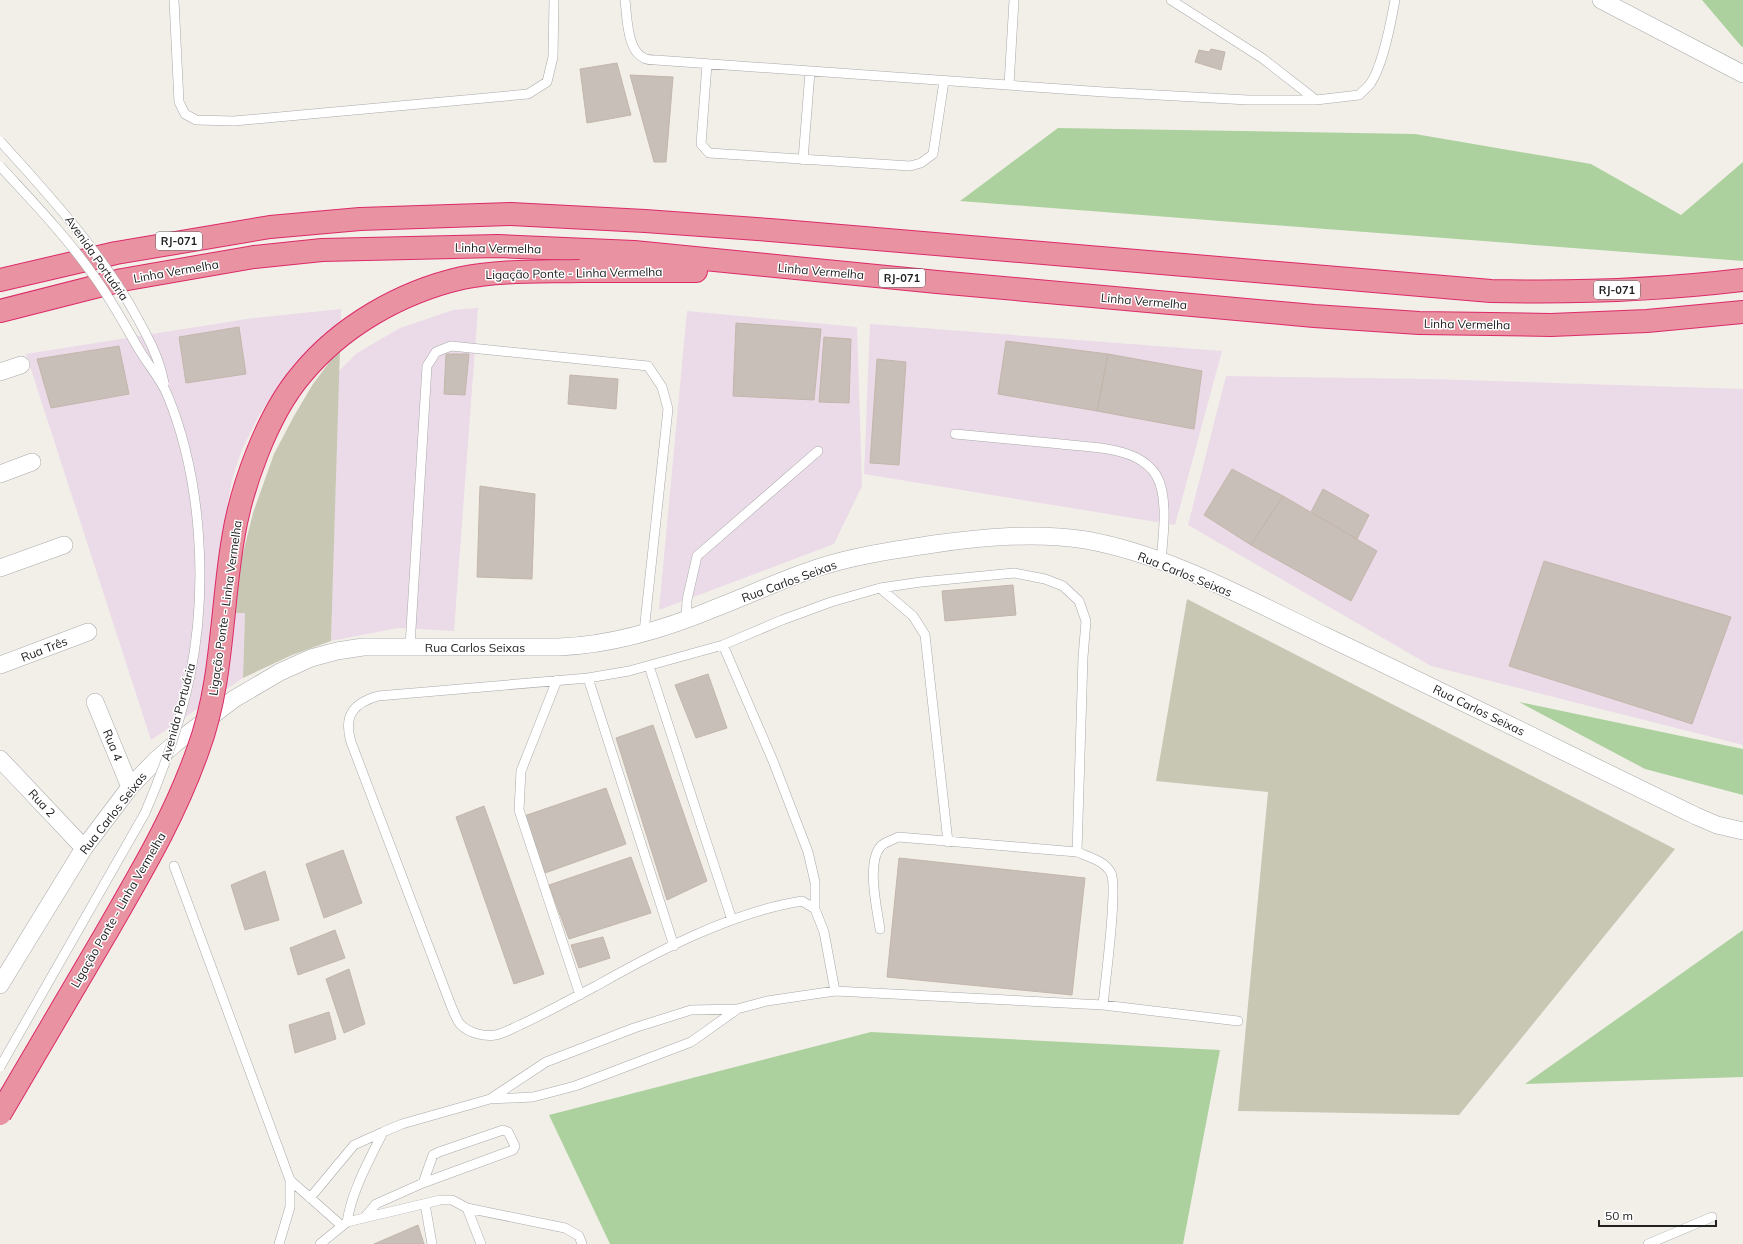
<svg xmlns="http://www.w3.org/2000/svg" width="1743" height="1244" font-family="Mulish,sans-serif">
  <rect width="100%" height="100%" fill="#f2efe9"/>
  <!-- industrial -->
  <path fill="#ebdbe8" d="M 478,308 L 454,631 L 398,628 L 331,641 L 339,371 L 357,353 L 400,328 L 453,310 Z
    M 341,309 L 341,323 L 312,347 L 289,371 L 272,395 L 258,417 L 241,452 L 232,480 L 220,547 L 216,595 L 234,613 L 245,613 L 243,678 L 151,740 L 26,354 L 253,318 Z
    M 687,311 L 857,327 L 862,486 L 834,544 L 659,610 Z
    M 870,324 L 1222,351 L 1175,525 L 864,474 Z
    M 1226,376 L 1429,379 L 1743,389 L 1743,745 L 1431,666 L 1188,525 Z"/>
  <!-- construction -->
  <path fill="#c7c7b4" d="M 340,348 L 331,641 L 292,655 L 243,678 L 245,613 L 234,613 L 242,557 L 253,513 L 274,454 L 294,416 L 313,384 Z
    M 1187,599 L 1675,849 L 1459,1115 L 1238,1111 L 1268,792 L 1156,781 Z"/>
  <!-- forest -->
  <path fill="#add19e" d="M 1702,0 L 1743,0 L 1743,47 L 1741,46 Z
    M 1058,128 L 1415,134 L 1591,164 L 1681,215 L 1743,162 L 1743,261 L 960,201 Z
    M 1519,702 L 1743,749 L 1743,795 L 1645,769 Z
    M 1743,930 L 1743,1077 L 1525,1084 Z
    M 871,1032 L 1220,1050 L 1183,1244 L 610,1244 L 549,1115 Z"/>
  <!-- building -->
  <path fill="#c7bfb8" stroke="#c4b6ab" d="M 1211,49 L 1225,52 L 1221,70 L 1195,62 L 1199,50 L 1209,52 Z
    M 617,63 L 631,115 L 587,123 L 580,69 Z
    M 630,75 L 673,77 L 666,162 L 654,162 Z
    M 736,323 L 821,329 L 814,400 L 733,396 Z
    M 239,327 L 246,374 L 186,383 L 179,337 Z
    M 824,337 L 851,339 L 849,403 L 819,402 Z
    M 1006,341 L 1108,354 L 1097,411 L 998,394 Z
    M 119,346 L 129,394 L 51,408 L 37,359 Z
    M 446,354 L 469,354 L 465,395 L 444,394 Z
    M 1108,354 L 1202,371 L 1194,429 L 1097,411 Z
    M 877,359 L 906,362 L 899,465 L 870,463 Z
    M 570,375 L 618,379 L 616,409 L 568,404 Z
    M 1232,469 L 1283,496 L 1251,545 L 1204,515 Z
    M 480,486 L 535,494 L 532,579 L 477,577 Z
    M 1323,489 L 1369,515 L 1357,539 L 1311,512 Z
    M 1283,496 L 1377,551 L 1351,601 L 1251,545 Z
    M 1544,561 L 1731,617 L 1692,724 L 1509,666 Z
    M 1013,585 L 1016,615 L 945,621 L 942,591 Z
    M 708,674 L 727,728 L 696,738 L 675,685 Z
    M 653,725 L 707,881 L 667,900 L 616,738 Z
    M 606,788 L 626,844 L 545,873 L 524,816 Z
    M 484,806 L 544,974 L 514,984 L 456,817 Z
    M 343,850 L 362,903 L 324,918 L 306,864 Z
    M 631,857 L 651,913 L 569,939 L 549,885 Z
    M 899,858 L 1085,878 L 1072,995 L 887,977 Z
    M 265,871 L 279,920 L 245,930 L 231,885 Z
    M 335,930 L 345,958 L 298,975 L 290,948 Z
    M 603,937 L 610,958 L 579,968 L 571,945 Z
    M 349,969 L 365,1024 L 344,1033 L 326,979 Z
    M 329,1012 L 336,1039 L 295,1053 L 289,1025 Z
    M 418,1225 L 424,1244 L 374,1244 Z"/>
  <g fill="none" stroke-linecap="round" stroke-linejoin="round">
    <defs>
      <path id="service" d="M 174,0 L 179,102 L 185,114 L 196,120 L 234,121 L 528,94 L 547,82 L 553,57 L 554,0
        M 625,0 C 627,16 627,51 644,58 C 647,60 653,60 656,60 L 1104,92 L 1248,100 L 1316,100 L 1359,95 C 1362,92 1367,88 1370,84 C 1383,66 1391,22 1395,0
        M 1171,0 L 1262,58 L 1316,100
        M 707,64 L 701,144 L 709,153 L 910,166 L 921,163 L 933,154 L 944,81
        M 1009,85 L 1014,0
        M 803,160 L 810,72
        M 955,434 C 990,437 1026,441 1061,444 C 1086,447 1113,447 1135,457 C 1143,461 1151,467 1156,475 C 1169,496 1163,537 1161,561
        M 880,588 L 913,616 L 925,635 L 948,842
        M 686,620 L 687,600 L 697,556 L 818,451
        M 723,645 L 782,620 L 831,602 L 880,588 L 921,582 L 1014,573 L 1045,579 L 1063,586 L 1079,601 L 1086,621 L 1083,657 L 1077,852
        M 410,646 L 427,366 L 436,352 L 451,346 L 648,366 L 662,387 L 668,409 L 644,632
        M 649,666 L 732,920
        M 588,678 L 674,946
        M 557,680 L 521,771 L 519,810 L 580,995
        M 174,866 L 290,1180 L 290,1207 L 279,1244
        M 815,909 L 815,882 L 808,852 L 773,761 L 723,645 L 629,671 L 588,678 L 378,696 C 354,703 343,715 351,742 L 450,1003 C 453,1010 456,1020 461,1025 C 469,1033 485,1037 495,1035 C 503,1034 513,1028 520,1025 C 546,1013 571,999 596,986 C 658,951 732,912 802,901 L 815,909 L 824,932 L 835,991
        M 880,929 C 877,909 866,862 881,846 C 885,842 893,840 898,837 L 1077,852 C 1089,857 1105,861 1111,873 C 1118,887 1105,984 1103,1005
        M 490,1099 L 533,1097 L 575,1086 L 691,1042 L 736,1010
        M 290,1180 L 342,1226
        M 310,1198 L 354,1145 L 383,1132
        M 425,1204 L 432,1244
        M 467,1208 L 565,1228 L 579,1236 L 582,1244
        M 364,1218 L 376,1204 L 423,1183 L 513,1150 L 515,1146 L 508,1132 L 503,1130 L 439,1152 L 433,1155 L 423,1183
        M 347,1222 L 440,1200 L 452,1200 L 467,1208 L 481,1244
        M 320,1244 L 347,1222 C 352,1190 369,1161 383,1132 L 402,1124 L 490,1099 L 546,1062 L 634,1028 L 691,1010 L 737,1009 L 767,1001 L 835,991 L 1103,1005 L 1238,1021
        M 1648,1244 L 1712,1217"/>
      <path id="minor" d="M 1601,0 L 1743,74
        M 0,372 L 21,365
        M 0,474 L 32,462
        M 0,568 L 64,545
        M 0,665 L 88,632
        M 95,702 L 130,787
        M 0,759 L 84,848
        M 0,985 L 84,848 L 130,787 L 156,760 L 177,742 L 234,699 L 280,672 L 311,658 L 337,651 L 363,647 L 559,647 C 614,645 668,628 718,607 C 752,594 785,578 820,567 C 857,555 896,550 934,544 C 983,537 1036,532 1086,540 C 1169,555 1247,599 1323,635 C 1448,694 1572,756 1696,816 L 1717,825 L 1743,831"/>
      <path id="motorway" d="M 580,271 L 696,271
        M 0,280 L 116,253 L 270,227 L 360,219 L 511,214 L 645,221 L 770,230 L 1491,291 C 1575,293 1659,290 1743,280
        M 0,311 L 122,280 L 254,257 L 322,250 L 498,246 L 634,252 L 937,282 L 1314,316 L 1419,323 L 1551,325 L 1647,321 L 1743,312"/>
    </defs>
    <!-- service casing -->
    <use href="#service" stroke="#a9a9a9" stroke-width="10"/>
    <!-- minor casing -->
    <use href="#minor" stroke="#a9a9a9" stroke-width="18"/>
    <!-- motorway casing -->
    <use href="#motorway" stroke="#dc2a67" stroke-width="24"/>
    <!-- service -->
    <use href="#service" stroke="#fff" stroke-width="9"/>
    <!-- minor -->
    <use href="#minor" stroke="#fff" stroke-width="17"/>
    <!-- motorway -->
    <use href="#motorway" stroke="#e892a2" stroke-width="22"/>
    <defs>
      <path id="service-bridge" d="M 0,141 C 47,193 94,244 130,305 C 144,330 159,355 164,383
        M 0,166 C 31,200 64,234 91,272 C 110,297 124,324 140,351 C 149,366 160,378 167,394 C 202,478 208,588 190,676 C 180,723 164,769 145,813 L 0,1067"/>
      <path id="motorway-bridge" d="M 0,1114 C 35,1054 70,995 105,935 C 141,872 174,818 198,750 C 223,683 221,609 233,539 C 241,488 267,415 301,375 C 341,326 401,292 462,278 C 501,270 540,272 580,271"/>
    </defs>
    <!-- service-bridge casing -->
    <use href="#service-bridge" stroke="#a9a9a9" stroke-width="10" stroke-linecap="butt"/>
    <!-- motorway-bridge casing -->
    <use href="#motorway-bridge" stroke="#dc2a67" stroke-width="24" stroke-linecap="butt"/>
    <!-- service-bridge -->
    <use href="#service-bridge" stroke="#fff" stroke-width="9"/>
    <!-- motorway-bridge -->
    <use href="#motorway-bridge" stroke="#e892a2" stroke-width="22"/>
  </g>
  <g text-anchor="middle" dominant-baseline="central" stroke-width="3" stroke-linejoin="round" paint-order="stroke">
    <!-- shield labels -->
    <g fill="#fff" stroke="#646464" stroke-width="1">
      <rect x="156" y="232" width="46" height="18" rx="3"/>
      <rect x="879" y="269" width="46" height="18" rx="3"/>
      <rect x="1594" y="281" width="46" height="18" rx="3"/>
    </g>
    <g font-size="11" font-weight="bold" fill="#222">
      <text x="179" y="241">RJ-071</text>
      <text x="902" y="278">RJ-071</text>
      <text x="1617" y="290">RJ-071</text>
    </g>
    <!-- street labels -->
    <g font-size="12" fill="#222" stroke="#fff">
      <text transform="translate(498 248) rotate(1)">Linha Vermelha</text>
      <text transform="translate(97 258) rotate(55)">Avenida Portuária</text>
      <text transform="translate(176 271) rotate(-10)">Linha Vermelha</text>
      <text transform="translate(821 271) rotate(5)">Linha Vermelha</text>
      <text transform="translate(574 273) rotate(-1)">Ligação Ponte - Linha Vermelha</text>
      <text transform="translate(1144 301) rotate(5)">Linha Vermelha</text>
      <text transform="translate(1467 324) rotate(1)">Linha Vermelha</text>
      <text transform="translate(1185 574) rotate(22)">Rua Carlos Seixas</text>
      <text transform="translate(789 581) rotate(-20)">Rua Carlos Seixas</text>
      <text transform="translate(225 608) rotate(-82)">Ligação Ponte - Linha Vermelha</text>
      <text x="475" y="647">Rua Carlos Seixas</text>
      <text transform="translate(44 649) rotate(-21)">Rua Três</text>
      <text transform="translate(1479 710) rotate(26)">Rua Carlos Seixas</text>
      <text transform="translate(178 712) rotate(-75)">Avenida Portuária</text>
      <text transform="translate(113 745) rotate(68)">Rua 4</text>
      <text transform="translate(42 803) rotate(47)">Rua 2</text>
      <text transform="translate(113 813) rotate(-52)">Rua Carlos Seixas</text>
      <text transform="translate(118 910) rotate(-60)">Ligação Ponte - Linha Vermelha</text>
    </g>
  </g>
  <!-- scale -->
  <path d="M1599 1220v6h117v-6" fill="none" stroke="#222222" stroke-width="2"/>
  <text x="1605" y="1220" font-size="12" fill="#222222" stroke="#ffffff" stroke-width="3" paint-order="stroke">50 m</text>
</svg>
